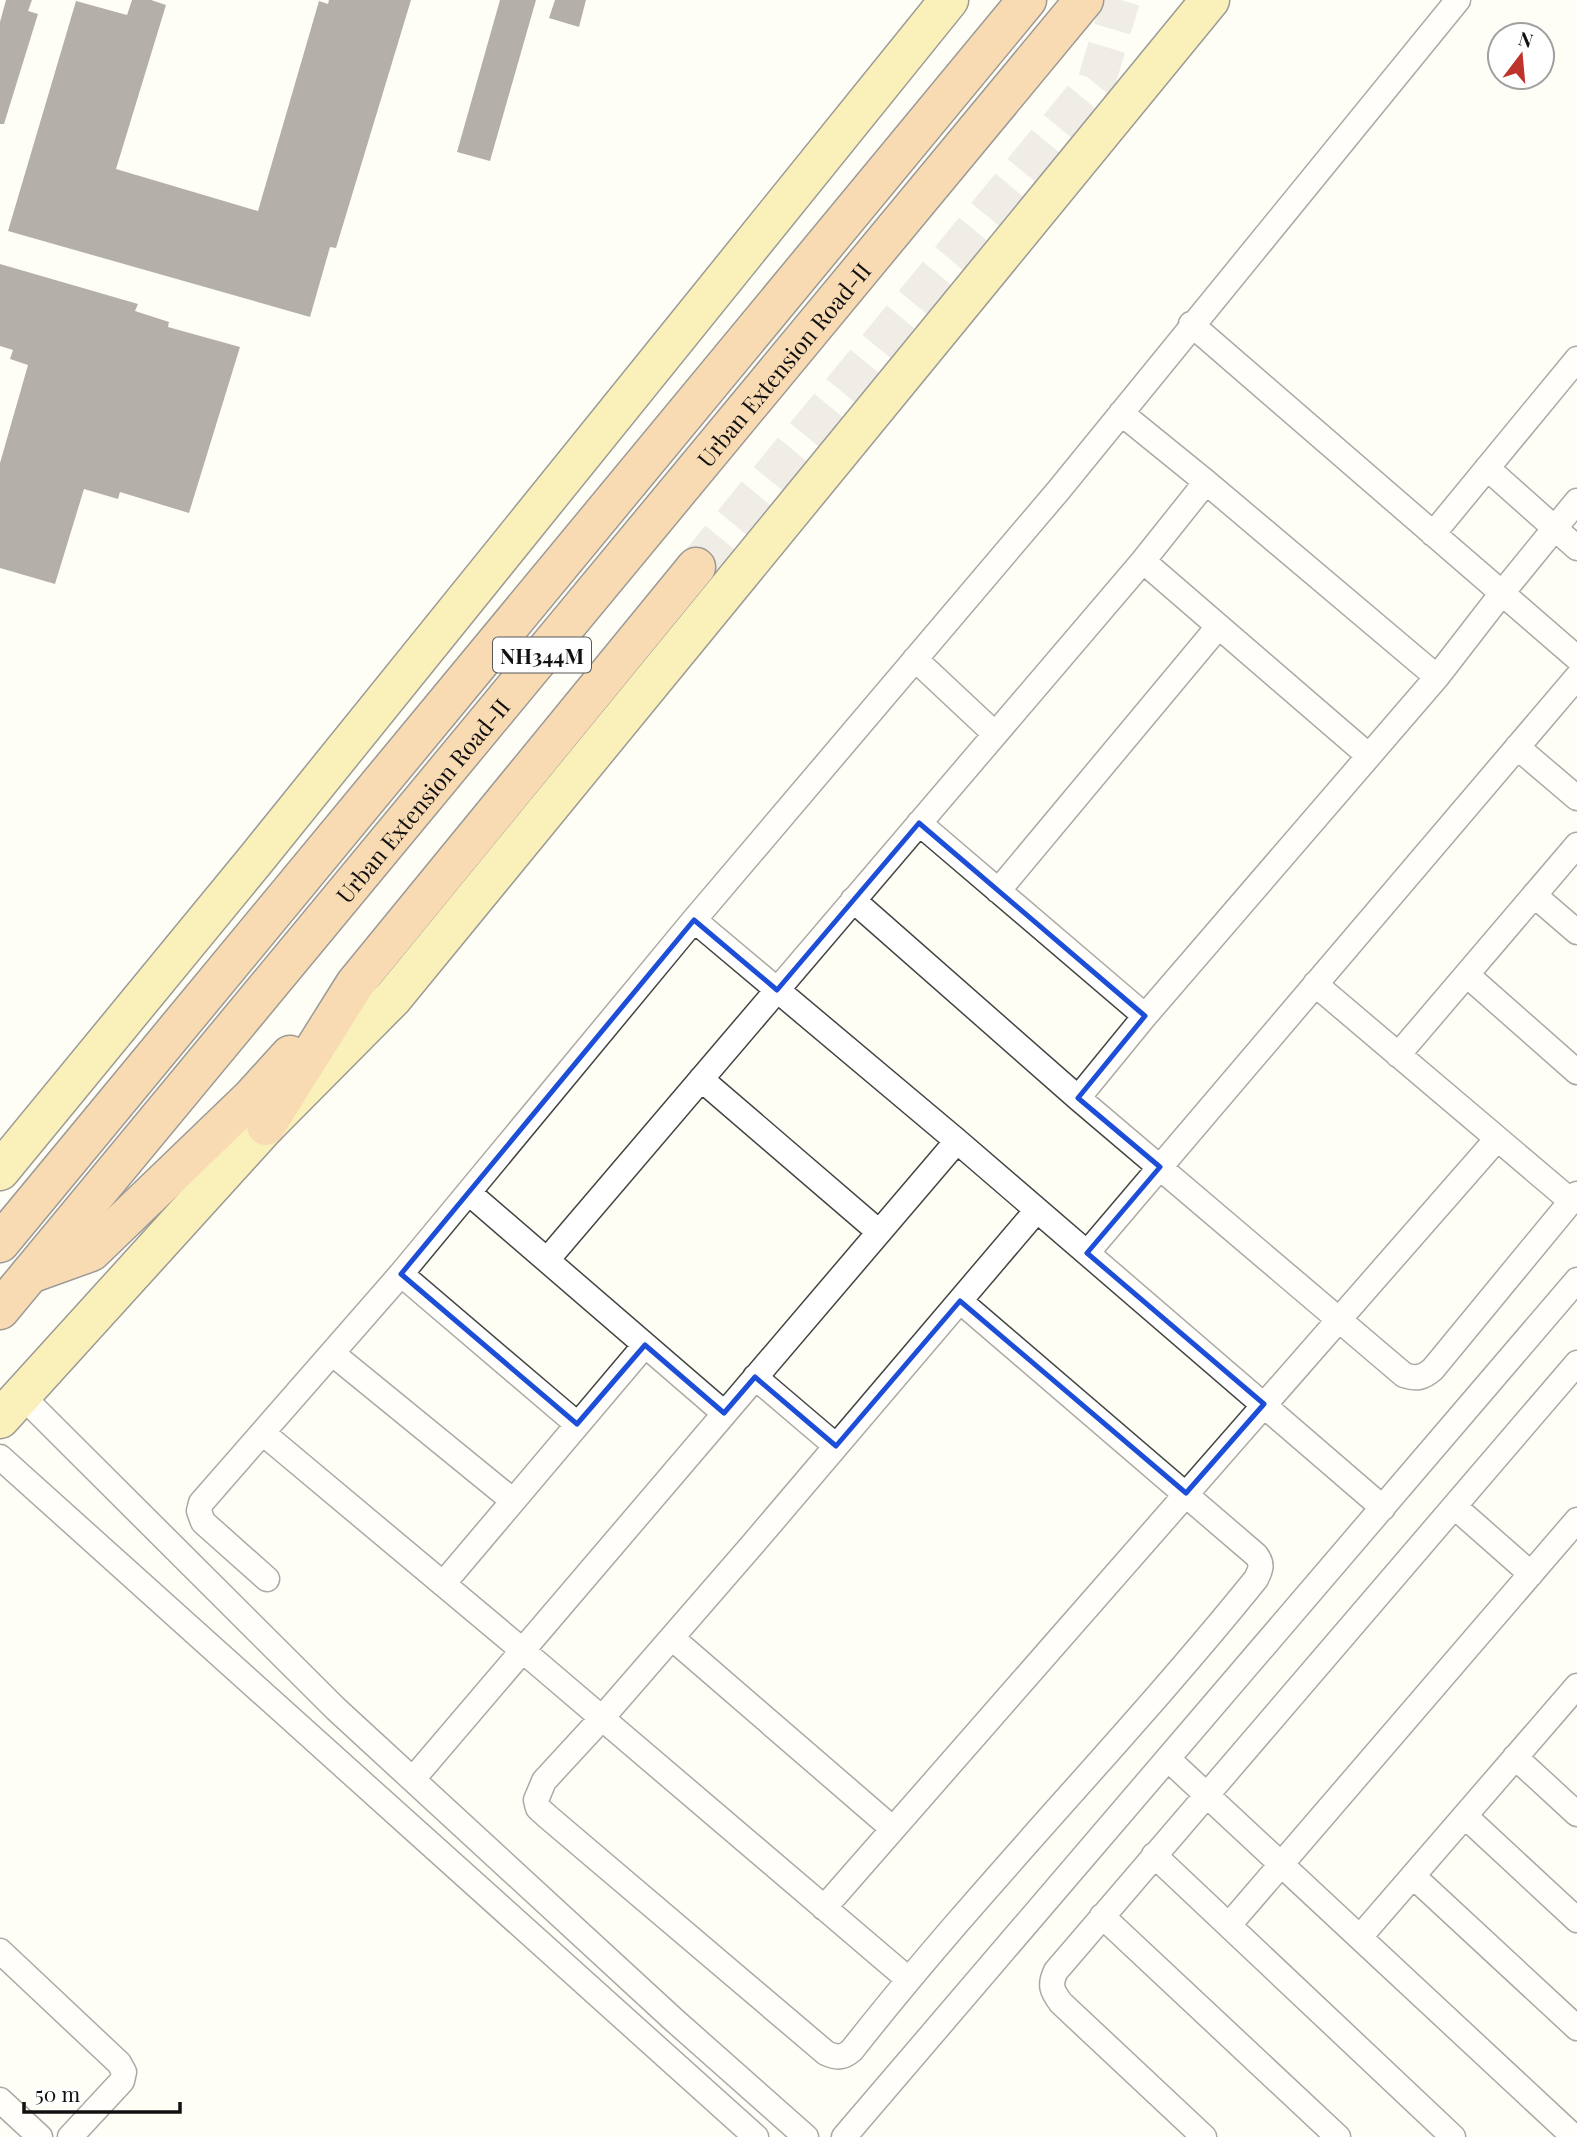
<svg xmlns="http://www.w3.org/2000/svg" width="1577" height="2137" font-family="'Playfair Display',serif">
  <rect width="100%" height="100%" fill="#fffef5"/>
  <!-- building -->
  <path fill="#59534d" d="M 6,0 L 32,0 L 28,11 L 38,14 L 4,124 L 0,124 L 0,22 Z
    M 132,0 L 151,0 L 166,5 L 116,169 L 258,211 L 319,1 L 328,4 L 329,0 L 411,0 L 336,248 L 330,247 L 310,317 L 8,231 L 76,1 L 127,15 Z
    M 500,0 L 536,0 L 490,161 L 457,152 Z
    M 555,0 L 586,0 L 579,27 L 549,18 Z
    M 0,264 L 138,304 L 135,311 L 169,322 L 168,327 L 240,347 L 189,513 L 120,492 L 118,499 L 84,489 L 55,584 L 0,568 L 0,463 L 28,365 L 10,359 L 13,350 L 0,346 Z"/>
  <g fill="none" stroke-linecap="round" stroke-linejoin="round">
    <!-- highway-tunnel -->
    <path stroke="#dbdad3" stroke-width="38" stroke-dasharray="38 19" stroke-linecap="butt" d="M 696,567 L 1097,80 L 1121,0"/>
    <defs>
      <path id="street" d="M 1191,324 L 1577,658
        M 1121,413 L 1206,482 L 1437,677
        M 1487,468 L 1577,548
        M 1433,534 L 1577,359
        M 1143,561 L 1369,756
        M 915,659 L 995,734
        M 1517,747 L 1577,798
        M 919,823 L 1145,1016
        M 998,891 L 1218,627
        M 1534,895 L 1577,932
        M 853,900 L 1078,1098 L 1404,1375 C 1416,1379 1423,1378 1433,1369 L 1577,1194
        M 694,920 L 957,1141 L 1383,1508
        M 1467,975 L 1577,1072
        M 1315,984 L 1571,1201
        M 1398,1055 L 1577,845
        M 701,1079 L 879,1232
        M 1078,1098 L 1145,1016 L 1437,677 L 1502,593 L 1577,501
        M 469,1193 L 724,1413
        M 1087,1253 L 1577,677
        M 547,1260 L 1143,561 L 1206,482
        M 401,1274 L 577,1424
        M 960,1301 L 1256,1555 C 1263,1564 1261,1569 1256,1579 C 1126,1740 980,1887 852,2050 C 843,2058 837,2058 826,2053 L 548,1817 L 538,1808 L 536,1800 L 544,1781 L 602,1718 L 753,1544 L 1037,1210
        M 333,1354 L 512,1500
        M 755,1377 L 836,1446
        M 22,1396 L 336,1709 L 674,2020 L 806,2137
        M 264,1434 L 522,1650 L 908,1979
        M 0,1457 L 756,2137
        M 1455,1507 L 1531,1574
        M 267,1579 L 203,1522 L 199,1511 L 201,1503 L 401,1274 L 694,920 L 1058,491 L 1458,0
        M 443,1584 L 645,1345
        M 672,1638 L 893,1829
        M 1515,1757 L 1577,1814
        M 1168,1759 L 1574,2137
        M 413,1779 L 957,1141
        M 1465,1816 L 1577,1920
        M 1154,1855 L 1453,2137
        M 1413,1876 L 1577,2028
        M 824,1908 L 1497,1139
        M 1102,1916 L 1338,2137
        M 1229,1925 L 1577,1520
        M 1360,1937 L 1577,1686
        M 0,1951 L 119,2063 L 124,2072 L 122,2081 L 70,2137
        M 0,2100 L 40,2137
        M 844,2137 L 1577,1280
        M 1204,2137 L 1061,2003 C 1052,1991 1049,1985 1056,1971 L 1577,1363"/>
      <path id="primary" d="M 0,1171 L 257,858 L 949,0
        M 0,1419 L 266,1126 L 393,998 L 1210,0"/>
      <g id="highway">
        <path d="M 266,1126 L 355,984 L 696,567"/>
        <path d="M 0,1243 L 1027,0"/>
        <path d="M 30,1274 L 91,1252 L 251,1098 L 290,1055"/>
        <path id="s1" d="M 0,1310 L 1084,0"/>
      </g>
    </defs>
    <!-- street casing -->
    <use href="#street" stroke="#444" stroke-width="27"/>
    <!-- primary casing -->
    <use href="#primary" stroke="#222" stroke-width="41"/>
    <!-- highway casing -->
    <use href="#highway" stroke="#222" stroke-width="41"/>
    <!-- street -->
    <use href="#street" stroke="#fff" stroke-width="24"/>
    <!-- primary -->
    <use href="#primary" stroke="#f4e170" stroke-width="38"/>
    <!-- highway -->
    <use href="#highway" stroke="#efb263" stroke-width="38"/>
  </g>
  <!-- marked area -->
  <path d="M0 0H1577V2137H0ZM 919,823 L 1145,1016 L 1078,1098 L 1160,1167 L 1087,1253 L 1264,1404 L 1186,1493 L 960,1301 L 836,1446 L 755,1377 L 724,1413 L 645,1345 L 577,1424 L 401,1274 L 694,920 L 777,990 Z" fill="#fffef5" fill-opacity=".55" fill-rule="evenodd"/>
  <path fill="none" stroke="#1d4ed8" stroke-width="5" stroke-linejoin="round" d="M 919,823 L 1145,1016 L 1078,1098 L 1160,1167 L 1087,1253 L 1264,1404 L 1186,1493 L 960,1301 L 836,1446 L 755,1377 L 724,1413 L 645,1345 L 577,1424 L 401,1274 L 694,920 L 777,990 Z"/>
  <g text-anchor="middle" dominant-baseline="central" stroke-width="7" stroke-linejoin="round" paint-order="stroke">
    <!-- shield labels -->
    <rect fill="#fff" stroke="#585858" stroke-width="2" x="493" y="637.5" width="98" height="35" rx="5"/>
    <g font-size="21" font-weight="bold" fill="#111">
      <text x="542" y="655">NH344M</text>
    </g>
    <!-- street labels -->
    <g font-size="23" fill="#111" stroke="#fff">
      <text stroke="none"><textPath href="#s1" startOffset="1228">Urban Extension Road-II</textPath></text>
      <text stroke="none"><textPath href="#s1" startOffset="662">Urban Extension Road-II</textPath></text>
    </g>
  </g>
  <!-- north arrow -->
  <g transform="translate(1521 56) rotate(16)"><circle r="33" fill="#ffffff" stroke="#a0a0a0" stroke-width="2"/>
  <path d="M0-5L12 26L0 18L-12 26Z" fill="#be342c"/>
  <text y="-10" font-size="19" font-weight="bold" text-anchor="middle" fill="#111111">N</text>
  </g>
  <!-- scale -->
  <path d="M24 2102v10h156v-10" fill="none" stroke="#111111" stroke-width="3.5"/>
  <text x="35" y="2102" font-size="21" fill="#111111" stroke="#ffffff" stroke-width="5" paint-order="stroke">50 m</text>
</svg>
